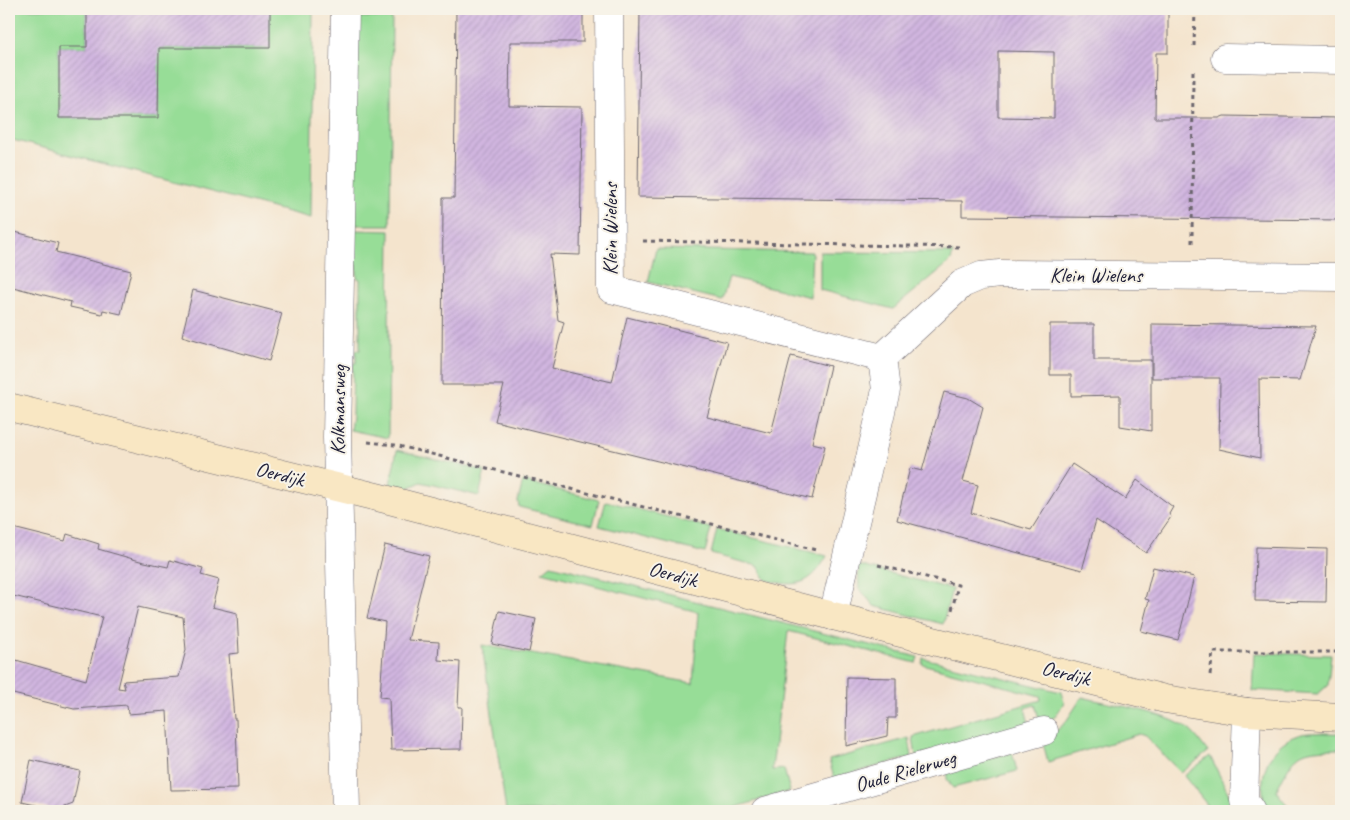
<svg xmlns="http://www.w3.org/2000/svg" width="1350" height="820" font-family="Caveat,sans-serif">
  <defs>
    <pattern id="building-hatch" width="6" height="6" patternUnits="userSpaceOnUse" patternTransform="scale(1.25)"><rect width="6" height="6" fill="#d1b6e0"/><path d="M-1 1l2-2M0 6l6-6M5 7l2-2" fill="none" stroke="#b39cc1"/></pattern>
  </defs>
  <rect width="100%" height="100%" fill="#f7f3e8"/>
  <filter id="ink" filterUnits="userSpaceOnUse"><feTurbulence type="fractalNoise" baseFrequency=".02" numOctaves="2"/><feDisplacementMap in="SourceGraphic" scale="10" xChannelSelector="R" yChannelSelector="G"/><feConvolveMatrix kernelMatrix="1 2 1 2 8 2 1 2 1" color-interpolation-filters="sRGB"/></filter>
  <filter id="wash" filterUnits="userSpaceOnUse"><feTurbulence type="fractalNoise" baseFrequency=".0096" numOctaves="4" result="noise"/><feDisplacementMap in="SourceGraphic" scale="20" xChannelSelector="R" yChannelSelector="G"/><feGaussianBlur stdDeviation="1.12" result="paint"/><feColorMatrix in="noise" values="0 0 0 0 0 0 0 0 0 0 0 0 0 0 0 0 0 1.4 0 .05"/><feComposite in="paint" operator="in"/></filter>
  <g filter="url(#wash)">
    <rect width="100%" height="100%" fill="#f4e4cd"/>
    <!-- green -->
    <path fill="#97dd97" stroke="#5c8069" d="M 9,9 L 87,9 L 87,47 L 59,47 L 59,118 L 158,118 L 158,65 L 156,48 L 269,48 L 270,9 L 313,9 L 311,218 L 9,139 Z
      M 356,17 L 392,18 L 390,225 L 354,225 Z
      M 354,230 L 390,231 L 388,438 L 350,430 L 352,416 L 353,363 L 356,363 L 356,350 L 360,350 L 360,279 L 357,278 L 357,265 L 354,265 Z
      M 656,249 L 812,252 L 810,297 L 729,277 L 722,300 L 648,282 Z
      M 820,252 L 953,253 L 951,261 L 893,309 L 820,290 Z
      M 397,450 L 485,471 L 479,496 L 421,482 L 408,488 L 390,484 Z
      M 523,481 L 599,500 L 593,525 L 519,507 L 518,501 Z
      M 606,501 L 711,528 L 705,553 L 599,526 Z
      M 717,529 L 827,556 C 811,585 797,588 766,580 L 758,566 L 711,554 Z
      M 551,565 L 918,657 L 916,663 L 788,631 L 772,770 L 784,769 L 790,791 L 723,811 L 506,811 L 482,645 L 693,683 L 698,612 L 542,572 Z
      M 858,565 L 952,589 L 943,624 L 874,606 L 859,588 Z
      M 1254,653 L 1331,655 L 1328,685 L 1318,694 L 1252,690 Z
      M 923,658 L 1061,692 L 1064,702 C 1058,713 1054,721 1041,725 L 1035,705 L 1025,708 L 1029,724 L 916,756 L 913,737 L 1041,700 L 1040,696 L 922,664 Z
      M 1082,697 C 1113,705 1156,710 1184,726 C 1194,732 1201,743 1208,752 L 1181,773 L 1145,736 L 1139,734 L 1048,762 L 1043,743 L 1065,723 Z
      M 1341,733 L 1341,749 C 1296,749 1296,752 1276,791 L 1292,811 L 1268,811 C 1255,783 1266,745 1298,735 C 1310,731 1328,734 1341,733 Z
      M 909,738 L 912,757 L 834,778 L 829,760 Z
      M 1012,752 L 1017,771 L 953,788 L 947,779 L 947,771 Z
      M 1210,756 L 1237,811 L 1212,811 L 1184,776 Z"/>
    <g id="blocks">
      <!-- building -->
      <path fill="url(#building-hatch)" fill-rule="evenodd" d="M 87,9 L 270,9 L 270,48 L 159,48 L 158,118 L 59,118 L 59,47 L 87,47 Z
        M 456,9 L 583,9 L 583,42 L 510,42 L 509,106 L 582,107 L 580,255 L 550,254 L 558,320 L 564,322 L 552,368 L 612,382 L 627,317 L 727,342 L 707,417 L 771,433 L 791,356 L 830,366 L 812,443 L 825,446 L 812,499 L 495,421 L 504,385 L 442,385 L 443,198 L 454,198 Z
        M 640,9 L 1168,10 L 1168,53 L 1156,53 L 1155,118 L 1219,118 L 1224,116 L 1341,118 L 1341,220 L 962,216 L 962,201 L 638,197 ZM 998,51 L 1054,52 L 1054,118 L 998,117 Z
        M 15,232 L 58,243 L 56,252 L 131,271 L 121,314 L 103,310 L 102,314 L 70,307 L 71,302 L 9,286 L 9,237 L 14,238 Z
        M 193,290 L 282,313 L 269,361 L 182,336 Z
        M 1050,324 L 1094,324 L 1094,360 L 1151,360 L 1151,431 L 1120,426 L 1120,395 L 1071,396 L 1071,375 L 1050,375 Z
        M 1152,324 L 1316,326 L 1300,380 L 1259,379 L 1260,458 L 1219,449 L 1220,378 L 1152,378 Z
        M 944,392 L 968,398 L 983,407 L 963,481 L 978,485 L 971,513 L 1031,530 L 1072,464 L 1125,499 L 1137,480 L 1173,507 L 1169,514 L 1171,517 L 1146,553 L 1096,520 L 1082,570 L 897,520 L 910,468 L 922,471 Z
        M 9,527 L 65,541 L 67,534 L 99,544 L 98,549 L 140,561 L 168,567 L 170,560 L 203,569 L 201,575 L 219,580 L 212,607 L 237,613 L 239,653 L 229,654 L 234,719 L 236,719 L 238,789 L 171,790 L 167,711 L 128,714 L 127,705 L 74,709 L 9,693 L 9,658 L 86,680 L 102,617 L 9,595 ZM 138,607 L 183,617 L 186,650 L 179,677 L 123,681 L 125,689 L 118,688 Z
        M 385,545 L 429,556 L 408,640 L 439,642 L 438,660 L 460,662 L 458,707 L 462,707 L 461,749 L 391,750 L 389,698 L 380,697 L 385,622 L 367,618 Z
        M 1256,547 L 1327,549 L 1326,602 L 1255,601 Z
        M 1153,567 L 1194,577 L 1178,640 L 1141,631 L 1149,600 L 1145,599 Z
        M 499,611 L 536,619 L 529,652 L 492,644 Z
        M 847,677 L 896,678 L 896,718 L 888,718 L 887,736 L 846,746 Z
        M 31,760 L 80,771 L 73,804 L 57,810 L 22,802 Z"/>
    </g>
  </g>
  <g filter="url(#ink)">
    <use href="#blocks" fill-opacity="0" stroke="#6c666e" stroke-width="1"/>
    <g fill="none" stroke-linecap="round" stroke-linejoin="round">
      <defs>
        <path id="street" d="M 345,9 L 337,437 L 346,811
          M 609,9 L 611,289 L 882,358
          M 1225,58 L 1341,60
          M 882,358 L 962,284 L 981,276 L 1000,274 L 1341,277
          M 833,616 L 886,390 L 882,358
          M 1247,712 L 1244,801 L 1251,811
          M 765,811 L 1044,731"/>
        <path id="secondary" d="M 9,407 L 385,499 L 833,616 L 1165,699 L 1247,712 L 1341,717"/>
      </defs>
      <!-- street casing -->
      <use href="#street" stroke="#6c666e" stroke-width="29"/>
      <!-- secondary casing -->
      <use href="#secondary" stroke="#6c666e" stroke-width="29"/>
      <!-- path -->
      <path stroke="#6c666e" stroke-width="3" stroke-dasharray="4 4" stroke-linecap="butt" d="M 1194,46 L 1195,9
        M 643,241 L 962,247
        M 1192,243 L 1193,69
        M 368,442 L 395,445 L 816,550
        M 878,565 L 958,585 L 951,614
        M 1210,675 L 1213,652 L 1341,652"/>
      <!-- street -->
      <use href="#street" stroke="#fff" stroke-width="28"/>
      <!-- secondary -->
      <use href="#secondary" stroke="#f9e7c3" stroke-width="28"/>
    </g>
  </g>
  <g text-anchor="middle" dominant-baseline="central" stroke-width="4" stroke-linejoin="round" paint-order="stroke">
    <!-- street labels -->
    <g font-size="21" fill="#22223b" stroke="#f7f3e8">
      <text transform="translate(610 229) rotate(-90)">Klein Wielens</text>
      <text x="1096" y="275">Klein Wielens</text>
      <text transform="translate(338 410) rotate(-89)">Kolkmansweg</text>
      <text transform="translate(280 474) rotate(14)">Oerdijk</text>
      <text transform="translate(673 574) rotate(15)">Oerdijk</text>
      <text transform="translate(1066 673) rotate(14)">Oerdijk</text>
      <text transform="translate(905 771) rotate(-16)">Oude Rielerweg</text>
    </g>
  </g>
  <!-- margin -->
  <rect width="1350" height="820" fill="none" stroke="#f7f3e8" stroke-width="30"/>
</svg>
